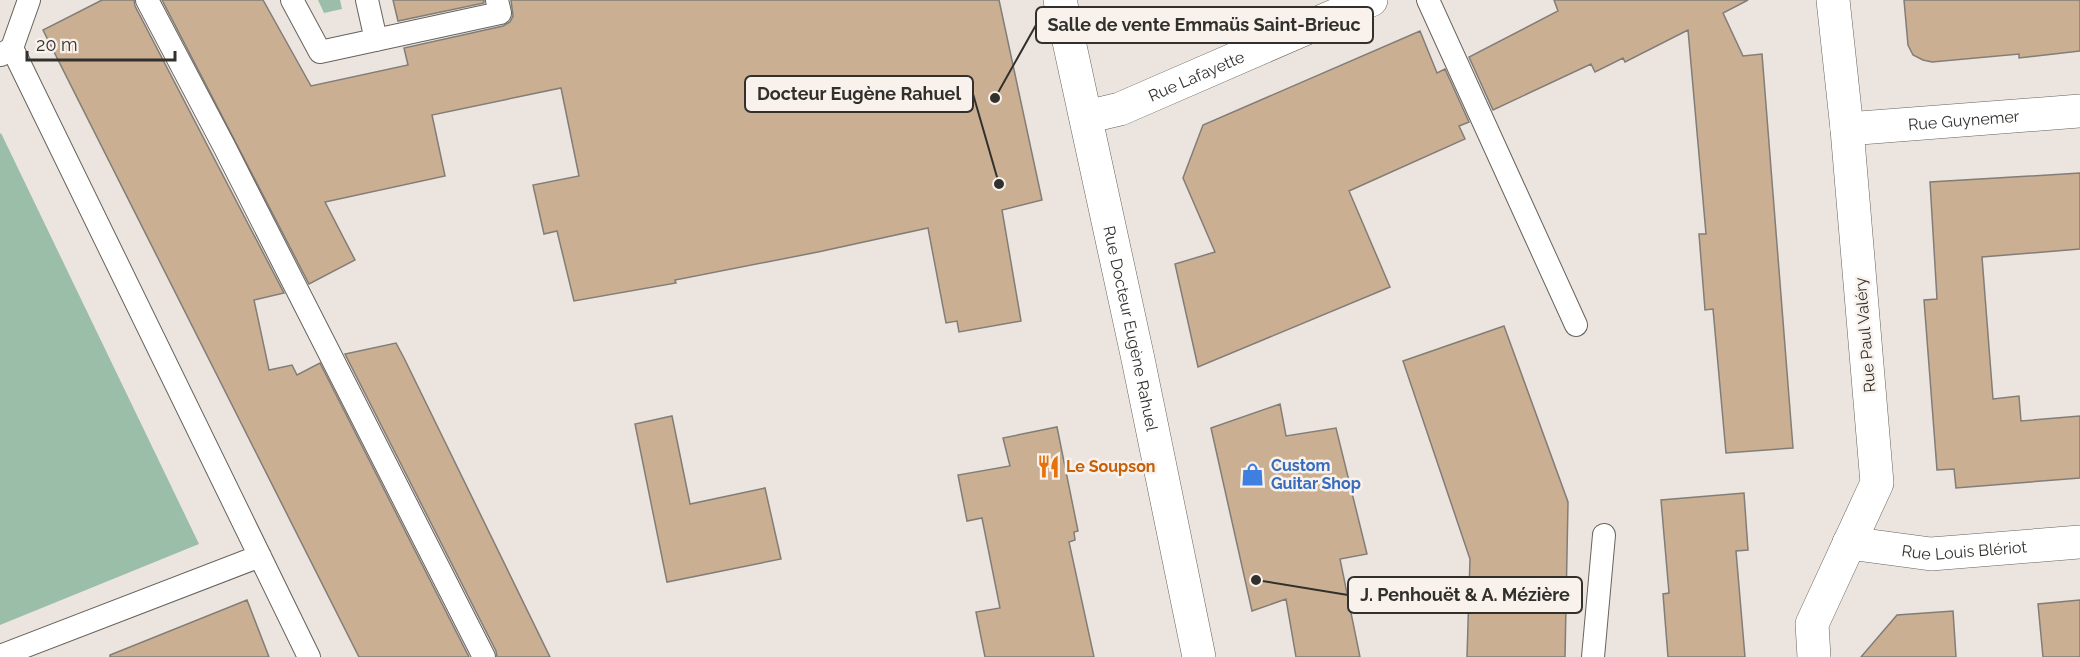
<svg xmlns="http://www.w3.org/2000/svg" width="2080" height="657" font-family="Raleway,sans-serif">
  <rect width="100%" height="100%" fill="#ece5df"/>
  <!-- green -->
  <path fill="#9bbea9" d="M 318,0 L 340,0 L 342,9 L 324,13 Z
    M 1,133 L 199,544 L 0,625 L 0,134 Z"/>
  <!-- building -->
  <path fill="#cbaf93" stroke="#827d77" stroke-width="1.5" d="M 102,0 L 134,0 L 135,6 L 284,293 L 254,300 L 269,370 L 292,365 L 297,375 L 320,363 L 469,657 L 359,657 L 43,30 Z
    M 162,0 L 263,0 L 311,86 L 408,65 L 404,48 L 503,26 L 510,22 L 513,16 L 511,0 L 999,0 L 1042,200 L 1002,210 L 1021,321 L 959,332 L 957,321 L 946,323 L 928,228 L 818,252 L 675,280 L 676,283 L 574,301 L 557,231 L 544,234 L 533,185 L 579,176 L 561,88 L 432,115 L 445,176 L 325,202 L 355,260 L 309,284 Z
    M 393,0 L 484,0 L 484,3 L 398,21 Z
    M 1554,0 L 1748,0 L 1723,13 L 1743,56 L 1762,54 L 1793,448 L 1726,453 L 1713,309 L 1705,310 L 1699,234 L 1706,234 L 1688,30 L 1625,62 L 1623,58 L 1595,72 L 1591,64 L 1493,110 L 1469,57 L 1558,11 Z
    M 1904,0 L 2080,0 L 2080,51 L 2019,58 L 2019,54 L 1932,62 L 1923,60 L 1913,55 L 1908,45 Z
    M 1420,31 L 1437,73 L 1445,69 L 1469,122 L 1459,126 L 1465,139 L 1349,191 L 1390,287 L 1198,367 L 1175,264 L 1215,252 L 1183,178 L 1203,125 Z
    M 2080,173 L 2080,249 L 1982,257 L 1993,399 L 2019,396 L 2021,421 L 2080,416 L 2080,478 L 1956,488 L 1954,469 L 1937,470 L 1924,300 L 1937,299 L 1930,182 Z
    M 1504,326 L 1568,502 L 1565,657 L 1467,657 L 1470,559 L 1403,361 Z
    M 396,343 L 404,358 L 550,657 L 497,657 L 496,651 L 345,354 Z
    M 1280,404 L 1286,436 L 1336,428 L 1367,554 L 1340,559 L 1360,657 L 1296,657 L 1286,599 L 1252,611 L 1211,428 Z
    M 672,416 L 690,504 L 765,488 L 781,559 L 667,582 L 635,424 Z
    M 1057,427 L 1078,531 L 1074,532 L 1075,540 L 1069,542 L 1094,657 L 985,657 L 976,612 L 1000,608 L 982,518 L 967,521 L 958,475 L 1010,466 L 1003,438 Z
    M 1744,493 L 1748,550 L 1736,551 L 1745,657 L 1668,657 L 1663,594 L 1669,593 L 1661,500 Z
    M 247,600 L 269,657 L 110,657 L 110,655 Z
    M 2080,600 L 2080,657 L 2043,657 L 2038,604 Z
    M 1953,611 L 1956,657 L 1861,657 L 1897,615 Z"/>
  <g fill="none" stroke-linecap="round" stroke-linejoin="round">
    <defs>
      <path id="service" d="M 147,0 L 224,146 L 484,657
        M 292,0 L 320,52 L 500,13 L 497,0
        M 367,0 L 376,40
        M 1428,0 L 1576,325
        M 12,48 L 309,657
        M 1,55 L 12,48 L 29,0
        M 0,656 L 260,556
        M 1593,657 L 1604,535"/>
      <g id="minor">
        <path id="s1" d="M 1086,117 L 1120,109 L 1371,0"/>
        <path id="s2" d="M 1847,129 L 2080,111"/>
        <path id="s3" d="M 1849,543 L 1931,554 L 2080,542"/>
        <path d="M 1814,657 L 1812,624 L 1877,483 L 1847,129 L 1833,0"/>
      </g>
      <g id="secondary">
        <path id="s4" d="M 1060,0 L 1138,359 L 1199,657"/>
      </g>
    </defs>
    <!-- service casing -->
    <use href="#service" stroke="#67625c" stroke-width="24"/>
    <!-- minor casing -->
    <use href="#minor" stroke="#67625c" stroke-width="34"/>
    <!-- secondary casing -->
    <use href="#secondary" stroke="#67625c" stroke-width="34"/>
    <!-- service -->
    <use href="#service" stroke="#fff" stroke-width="22"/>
    <!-- minor -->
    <use href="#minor" stroke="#fff" stroke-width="33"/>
    <!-- secondary -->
    <use href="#secondary" stroke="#fff" stroke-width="33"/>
  </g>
  <!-- icons -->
  <defs>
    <symbol id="restaurant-bare" viewBox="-9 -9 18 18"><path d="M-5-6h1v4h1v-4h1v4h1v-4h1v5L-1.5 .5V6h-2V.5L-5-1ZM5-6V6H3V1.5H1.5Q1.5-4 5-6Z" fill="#e8710a" stroke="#f9f2ec" stroke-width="2.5" paint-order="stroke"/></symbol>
    <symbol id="shop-bare" viewBox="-9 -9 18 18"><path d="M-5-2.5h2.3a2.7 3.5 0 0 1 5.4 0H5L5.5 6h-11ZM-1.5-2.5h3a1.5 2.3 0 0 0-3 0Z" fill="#3f7fe0" stroke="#f9f2ec" stroke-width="2.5" paint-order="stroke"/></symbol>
  </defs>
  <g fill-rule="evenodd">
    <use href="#restaurant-bare" x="1032" y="450" width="33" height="33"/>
    <use href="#shop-bare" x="1236" y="458" width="33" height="33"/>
  </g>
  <g text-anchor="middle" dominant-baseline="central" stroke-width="5" stroke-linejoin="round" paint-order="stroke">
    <!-- street labels -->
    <g font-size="16" fill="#32302d" stroke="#f9f2ec">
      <text stroke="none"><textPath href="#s1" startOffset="118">Rue Lafayette</textPath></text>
      <text stroke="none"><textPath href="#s2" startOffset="117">Rue Guynemer</textPath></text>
      <text stroke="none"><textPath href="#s4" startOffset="336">Rue Docteur Eugène Rahuel</textPath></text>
      <text transform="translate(1865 335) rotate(-95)">Rue Paul Valéry</text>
      <text stroke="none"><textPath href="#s3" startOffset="116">Rue Louis Blériot</textPath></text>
    </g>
    <!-- shop labels -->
    <g font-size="16" font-weight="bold" fill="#366cbe" stroke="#f9f2ec" text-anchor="start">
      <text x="1271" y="465">Custom<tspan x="1271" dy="18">Guitar Shop</tspan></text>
    </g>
    <!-- food labels -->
    <g font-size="16" font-weight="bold" fill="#c56008" stroke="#f9f2ec" text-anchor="start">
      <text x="1066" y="466">Le Soupson</text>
    </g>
  </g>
  <!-- callouts -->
  <path fill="none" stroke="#32302d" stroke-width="2" d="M995 98L1036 25M999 184L973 94M1256 580L1348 595"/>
  <g fill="#32302d" stroke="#f9f2ec" stroke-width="2">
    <circle cx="995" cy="98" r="6"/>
    <circle cx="999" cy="184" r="6"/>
    <circle cx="1256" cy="580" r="6"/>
  </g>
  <g fill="#f9f2ec" stroke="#32302d" stroke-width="2">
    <rect x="1036" y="7" width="337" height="36" rx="6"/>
    <rect x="745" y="76" width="228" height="36" rx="6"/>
    <rect x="1348" y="577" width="234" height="36" rx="6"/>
  </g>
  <g font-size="18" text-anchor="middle" font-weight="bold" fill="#32302d">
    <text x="1204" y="31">Salle de vente Emmaüs Saint-Brieuc</text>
    <text x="859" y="100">Docteur Eugène Rahuel</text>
    <text x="1465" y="601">J. Penhouët &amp; A. Mézière</text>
  </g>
  <!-- scale -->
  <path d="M27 51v9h148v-9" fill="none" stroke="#32302d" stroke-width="3"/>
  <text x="36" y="51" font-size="18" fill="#32302d" stroke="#f9f2ec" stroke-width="4.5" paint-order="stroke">20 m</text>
</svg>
